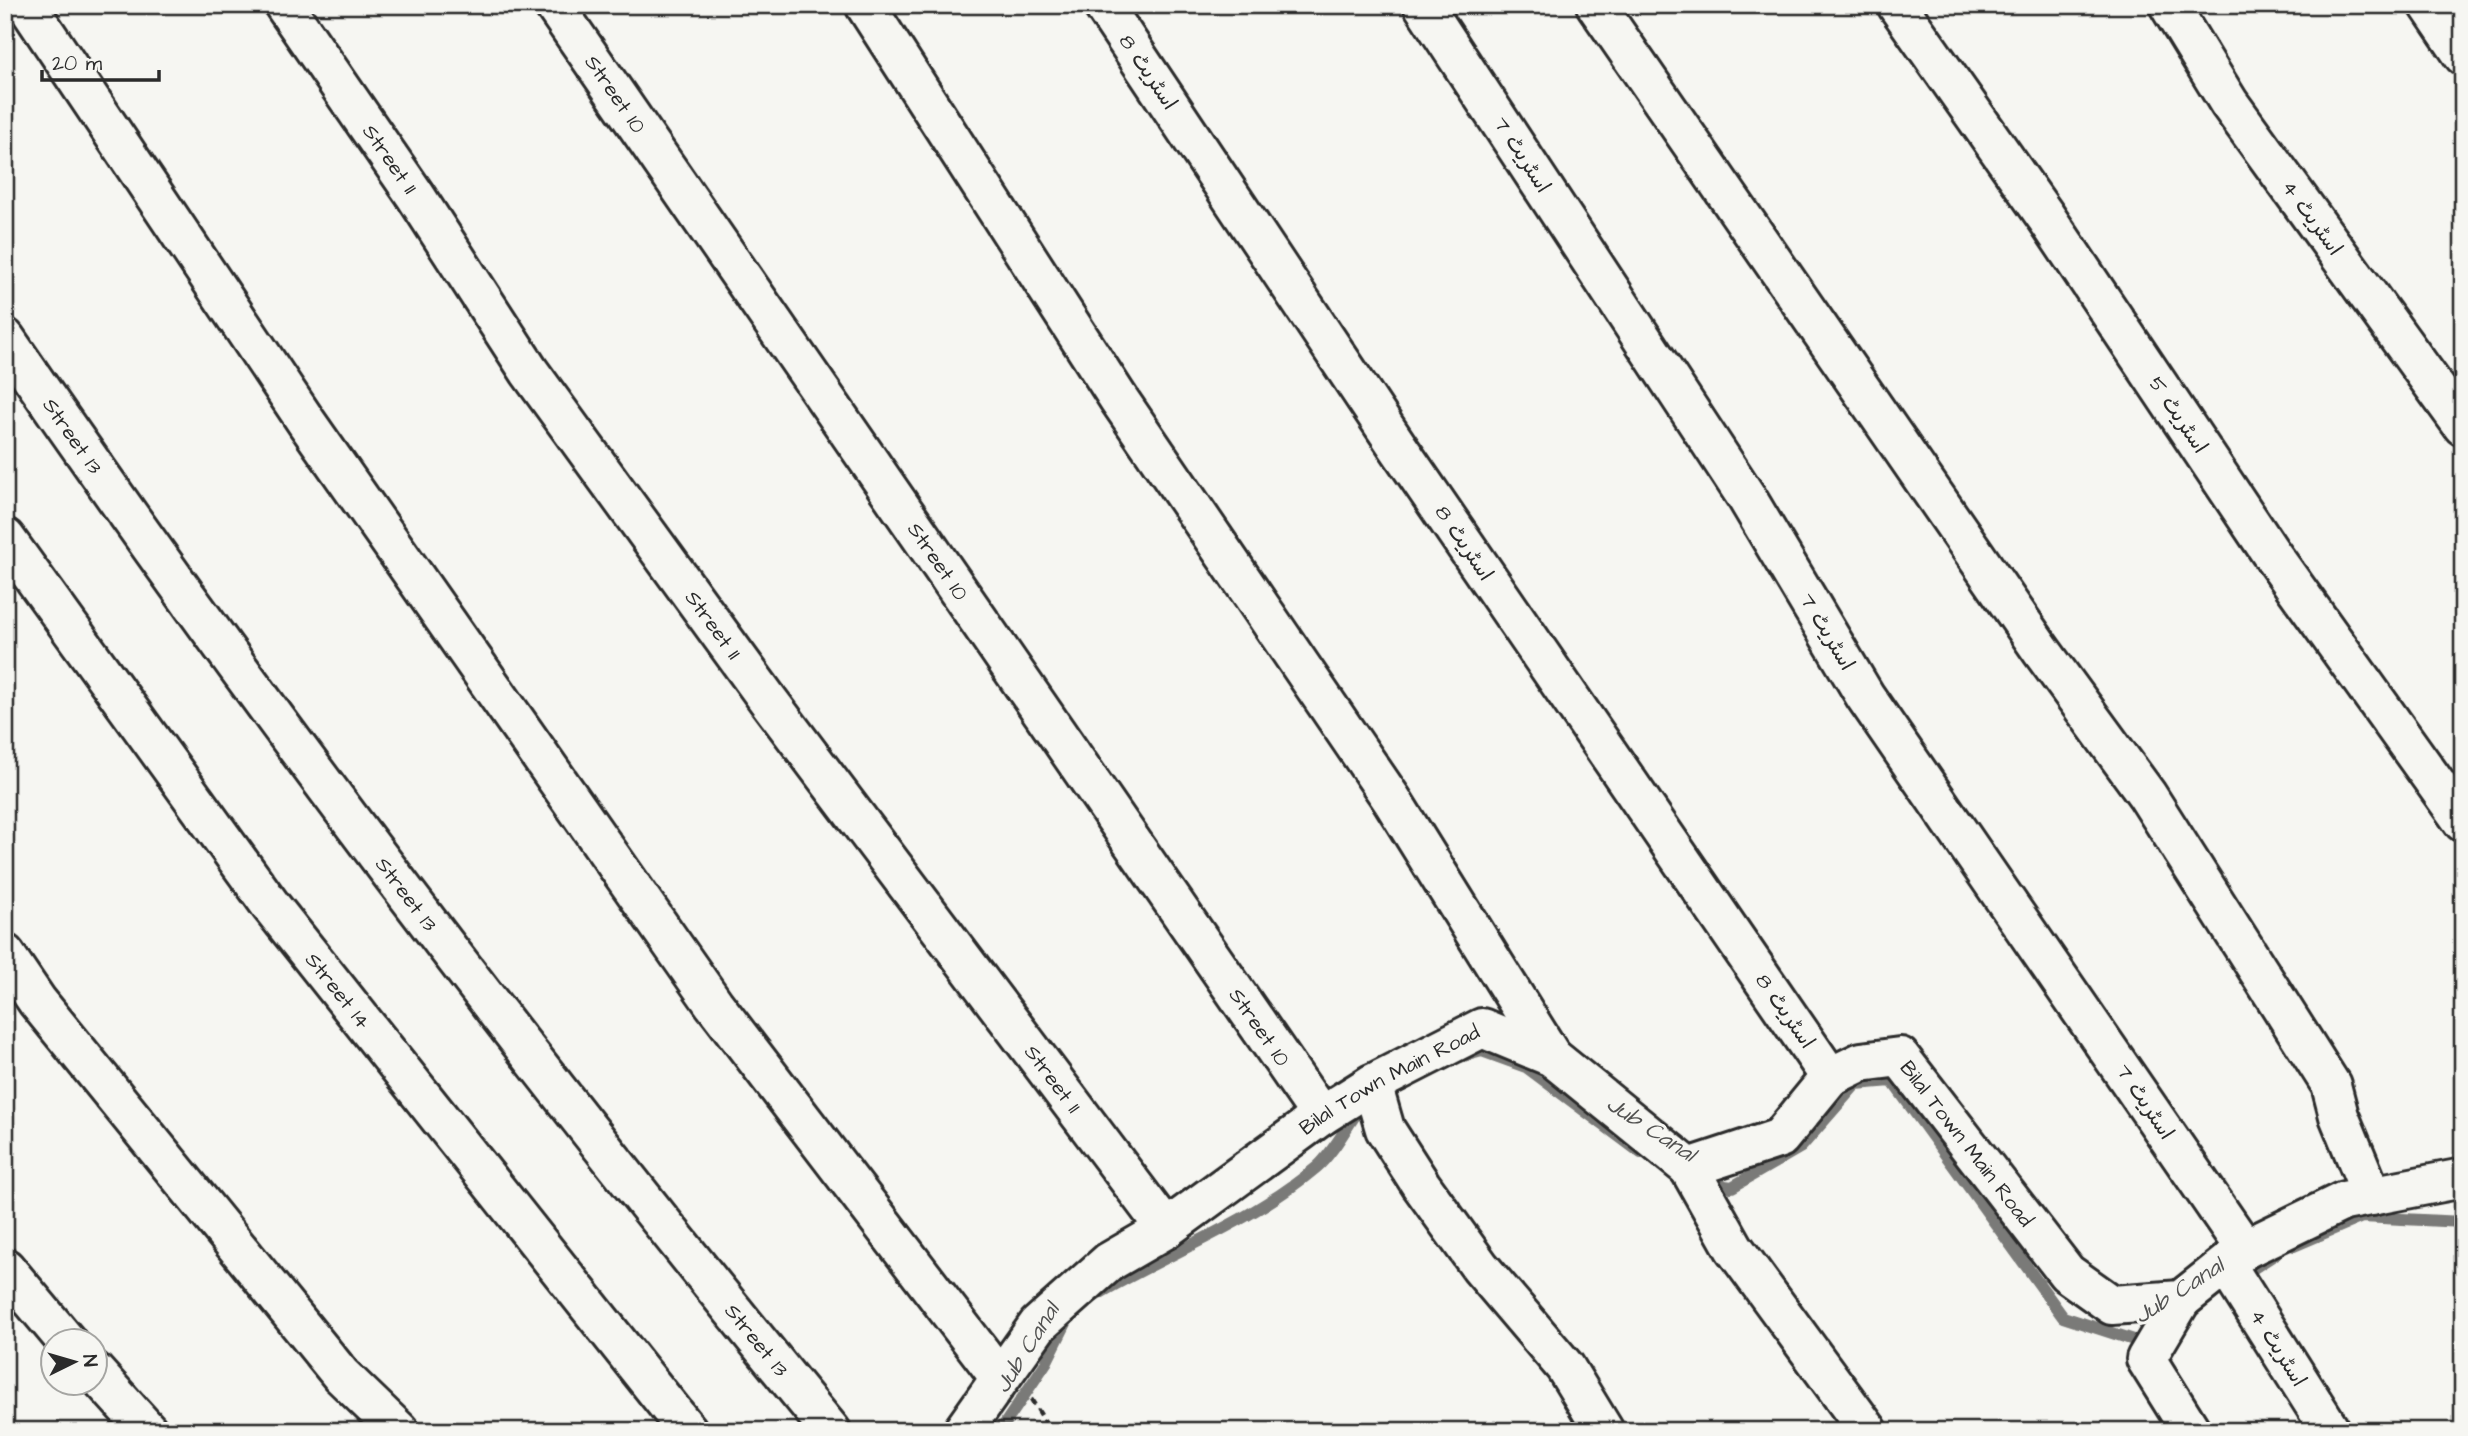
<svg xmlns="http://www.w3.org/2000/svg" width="2468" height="1436" font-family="'Architects Daughter','Playpen Sans Arabic',sans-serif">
  <rect width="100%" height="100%" fill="#f6f6f2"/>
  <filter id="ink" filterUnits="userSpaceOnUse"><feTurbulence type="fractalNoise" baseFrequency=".0143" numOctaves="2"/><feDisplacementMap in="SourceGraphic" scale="14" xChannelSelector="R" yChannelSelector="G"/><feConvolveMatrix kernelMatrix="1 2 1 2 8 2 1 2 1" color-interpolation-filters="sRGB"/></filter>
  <g filter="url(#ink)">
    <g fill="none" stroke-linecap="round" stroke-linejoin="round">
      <!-- stream -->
      <path stroke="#7a7a78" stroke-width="12" d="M 1460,1057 L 1482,1051 L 1526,1067 L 1641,1153
        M 1704,1183 L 1732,1187 L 1801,1147 L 1856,1084 L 1892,1081 L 2063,1317 L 2140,1342 L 2148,1336
        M 2294,1246 L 2362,1217 L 2463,1222
        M 2240,1277 L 2277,1253
        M 1095,1296 C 1169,1252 1251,1223 1317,1167 C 1334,1152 1347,1125 1361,1107
        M 1000,1431 L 1046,1363 L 1070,1315"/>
      <defs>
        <g id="minor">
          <path d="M 27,5 L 307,423 L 714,1004 L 1000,1378"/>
          <path id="s1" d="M 284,5 L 415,195 L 529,371 L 768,700 L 1166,1229"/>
          <path id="s2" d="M 554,5 L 1321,1116"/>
          <path d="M 865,5 L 1118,398 L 1392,800 L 1552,1057"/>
          <path d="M 1103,5 L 1398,447 L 1830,1077"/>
          <path d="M 1423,5 L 1747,498 L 1865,696 L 2245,1249"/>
          <path d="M 1596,5 L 2041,650 L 2147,795 L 2331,1085 L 2339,1116 L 2372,1196"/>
          <path d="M 1897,5 L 2046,217 L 2270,552 L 2463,822"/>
          <path d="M 2169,5 L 2229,103 L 2463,426"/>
          <path d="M 2429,5 L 2463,55"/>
          <path id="s3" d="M 5,338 C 263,715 541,1078 831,1431"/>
          <path id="s4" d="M 5,538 L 271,906 L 688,1431"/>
          <path d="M 5,954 L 37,1001 L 341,1375 L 399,1431"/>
          <path d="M 1372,1084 L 1385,1129 L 1421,1185 L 1480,1267 L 1565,1367 L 1604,1431"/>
          <path d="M 1689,1168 L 1734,1248 L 1868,1431"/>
          <path d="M 2226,1265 L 2331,1431"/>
          <path d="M 5,1268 L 67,1342"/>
          <path d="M 2181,1300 L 2146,1359 L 2191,1431"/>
          <path d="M 94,1371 L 148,1431"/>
        </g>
        <g id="tertiary">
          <path id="s5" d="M 963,1431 L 1038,1325 L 1109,1262 L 1166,1229 L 1321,1116 L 1372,1084 L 1482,1028 L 1552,1057 L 1689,1168 L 1780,1138 L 1830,1077 L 1861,1062 L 1900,1057 L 2067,1273 L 2112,1305 L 2181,1300 L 2245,1249 L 2344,1201 L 2463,1178"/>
        </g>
      </defs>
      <!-- minor casing -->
      <use href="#minor" stroke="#2b2b2b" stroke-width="44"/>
      <!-- tertiary casing -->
      <use href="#tertiary" stroke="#2b2b2b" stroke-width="44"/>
      <!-- path -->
      <path stroke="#2b2b2b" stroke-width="4.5" stroke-dasharray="7 5" stroke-linecap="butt" d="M 1031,1399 L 1051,1431"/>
      <!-- minor -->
      <use href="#minor" stroke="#f6f6f2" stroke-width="38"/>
      <!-- tertiary -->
      <use href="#tertiary" stroke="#f6f6f2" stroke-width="38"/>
    </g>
  </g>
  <g text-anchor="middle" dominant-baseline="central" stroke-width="6" stroke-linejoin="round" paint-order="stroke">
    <!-- street labels -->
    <g font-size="21" fill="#2b2b2b" stroke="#f6f6f2">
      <text transform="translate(1148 72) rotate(56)">اسٹریٹ 8</text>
      <text stroke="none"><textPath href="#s2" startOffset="108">Street 10</textPath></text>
      <text transform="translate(1522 155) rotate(57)">اسٹریٹ 7</text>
      <text stroke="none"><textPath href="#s1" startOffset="187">Street 11</textPath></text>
      <text transform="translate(2312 218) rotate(54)">اسٹریٹ 4</text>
      <text transform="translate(2178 415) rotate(56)">اسٹریٹ 5</text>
      <text stroke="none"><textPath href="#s3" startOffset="119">Street 13</textPath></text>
      <text transform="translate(1464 543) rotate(56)">اسٹریٹ 8</text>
      <text stroke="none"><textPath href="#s2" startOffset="676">Street 10</textPath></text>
      <text stroke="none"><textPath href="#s1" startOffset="754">Street 11</textPath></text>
      <text transform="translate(1827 632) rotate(59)">اسٹریٹ 7</text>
      <text stroke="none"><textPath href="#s3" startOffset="686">Street 13</textPath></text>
      <text stroke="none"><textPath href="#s4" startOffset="562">Street 14</textPath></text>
      <text transform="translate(1785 1011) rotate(55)">اسٹریٹ 8</text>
      <text stroke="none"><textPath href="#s2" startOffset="1242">Street 10</textPath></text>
      <text stroke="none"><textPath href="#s1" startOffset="1321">Street 11</textPath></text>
      <text stroke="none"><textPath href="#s5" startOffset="560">Bilal Town Main Road</textPath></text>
      <text transform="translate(2145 1102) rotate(56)">اسٹریٹ 7</text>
      <text stroke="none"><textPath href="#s5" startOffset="1276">Bilal Town Main Road</textPath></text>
      <text stroke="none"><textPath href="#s3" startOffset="1253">Street 13</textPath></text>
      <text transform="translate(2278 1348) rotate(58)">اسٹریٹ 4</text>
    </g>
    <!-- water labels -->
    <g font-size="23" font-style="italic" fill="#525251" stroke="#f6f6f2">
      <text transform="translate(1651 1129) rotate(33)">Jub Canal</text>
      <text transform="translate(2179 1291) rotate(-33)">Jub Canal</text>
      <text transform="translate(1027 1348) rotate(-58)">Jub Canal</text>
    </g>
  </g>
  <!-- margin -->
  <rect width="2468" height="1436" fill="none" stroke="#f6f6f2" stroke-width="28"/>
  <rect x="14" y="14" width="2440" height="1408" fill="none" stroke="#2b2b2b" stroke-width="2.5" filter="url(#ink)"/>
  <!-- north arrow -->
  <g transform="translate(74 1362) rotate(85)"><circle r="33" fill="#f6f6f2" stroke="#a5a5a2" stroke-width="2"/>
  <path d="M0-5L12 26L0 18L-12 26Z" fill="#2b2b2b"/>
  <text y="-10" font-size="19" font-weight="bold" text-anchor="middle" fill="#2b2b2b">N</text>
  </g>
  <!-- scale -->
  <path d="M42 70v10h117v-10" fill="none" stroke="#2b2b2b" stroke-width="3.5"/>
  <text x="52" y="70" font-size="21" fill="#2b2b2b" stroke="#f6f6f2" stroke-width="5" paint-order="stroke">20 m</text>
</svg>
